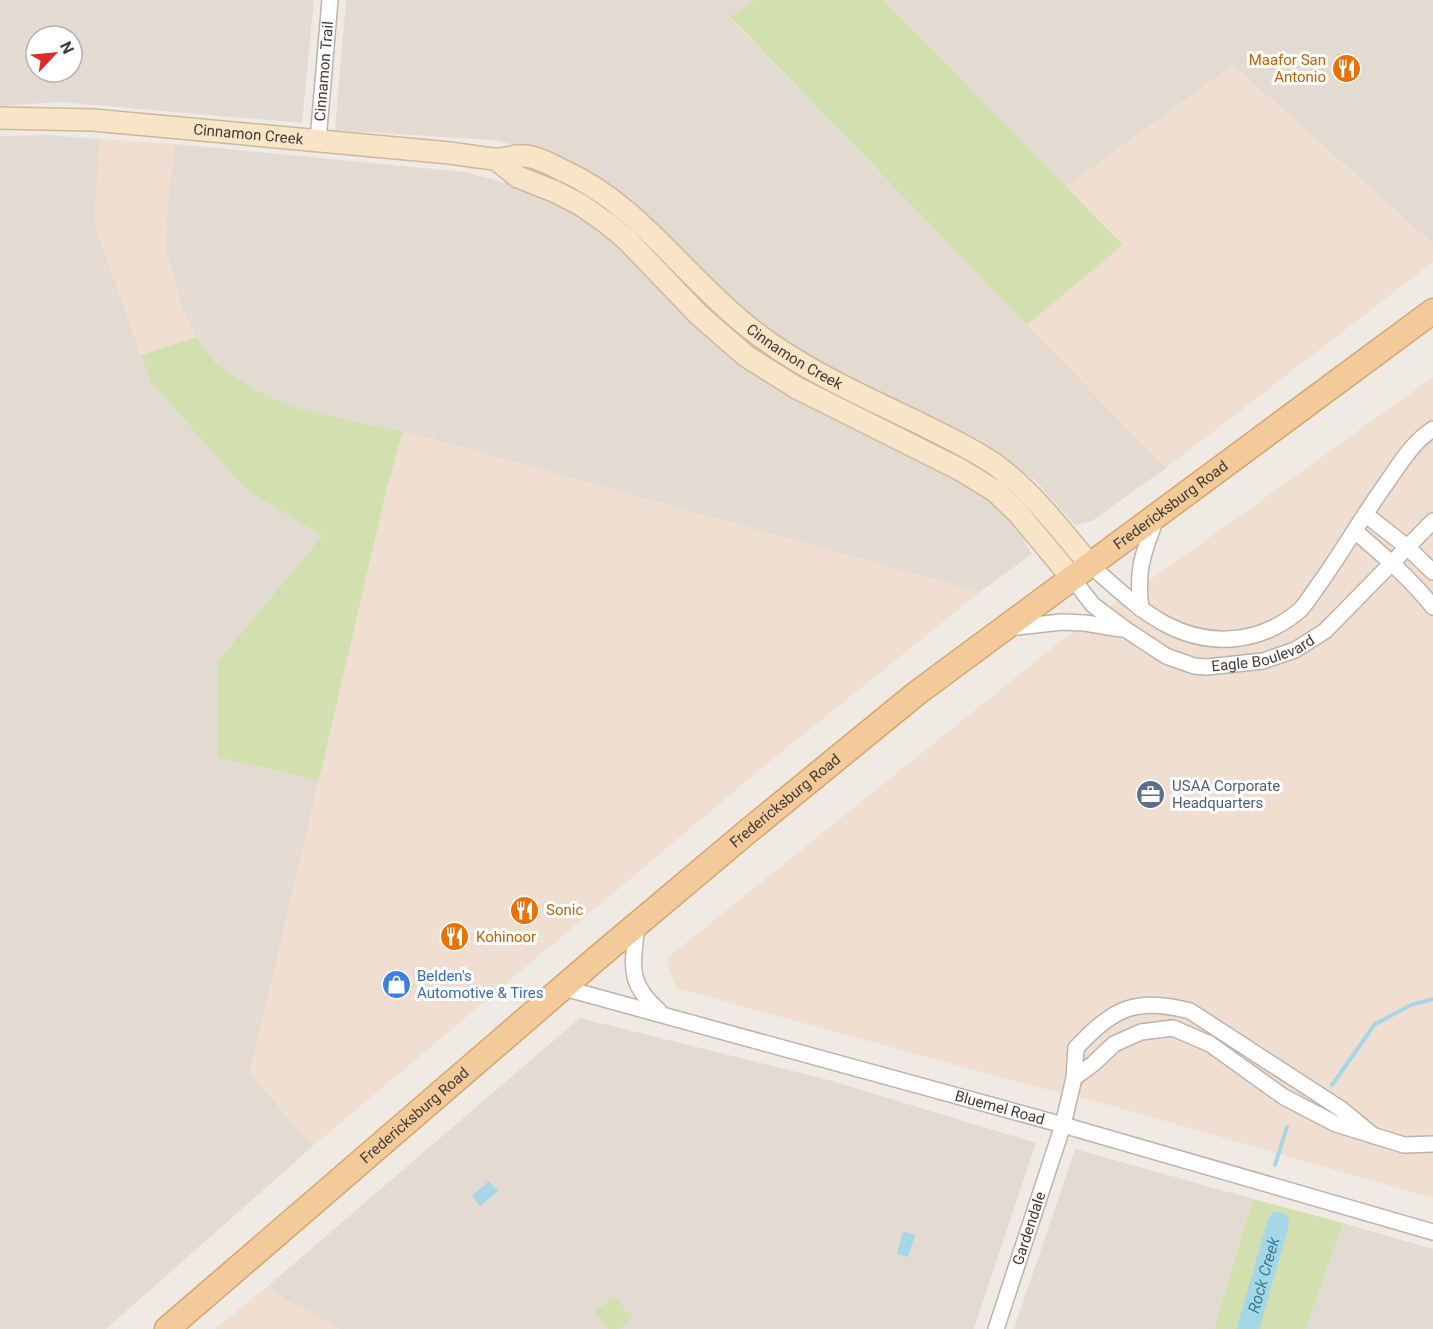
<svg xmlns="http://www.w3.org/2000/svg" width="1433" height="1329" font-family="Roboto,sans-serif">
  <rect width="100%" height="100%" fill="#f0eae4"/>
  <!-- residential -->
  <path fill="#e3dbd2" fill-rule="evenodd" d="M 0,0 L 314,0 L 302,123 L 60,102 L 0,106 ZM 36,36 L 72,36 L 72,72 L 36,72 Z
    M 346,0 L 756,0 L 730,18 L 1166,468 L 1092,521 L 1075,525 L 1036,481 L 980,441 L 837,375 L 788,344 L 751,316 L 696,266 L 631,200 L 586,169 L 534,149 L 491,140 L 335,130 Z
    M 884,0 L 1433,0 L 1433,244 L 1233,65 L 1066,187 Z
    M 46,135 L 100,139 L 94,223 L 151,382 L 246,490 L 322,536 L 217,662 L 218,758 L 319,780 L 250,1073 L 313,1146 L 106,1329 L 0,1329 L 0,136 Z
    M 175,144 L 465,172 L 506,183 L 558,206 L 595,226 L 617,245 L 648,278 L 723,350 L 777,388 L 826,416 L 959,480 L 991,503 L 1018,530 L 1032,554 L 980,592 L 403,431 L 356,422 L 293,407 L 256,390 L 216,364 L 196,337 L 182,307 L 166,251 L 167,212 Z
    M 580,1018 L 825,1079 L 1036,1143 L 974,1329 L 340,1329 L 283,1298 L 269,1285 Z
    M 1075,1149 L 1253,1199 L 1214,1329 L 1014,1329 Z
    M 1343,1223 L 1433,1249 L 1433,1329 L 1306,1329 Z"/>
  <!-- commercial -->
  <path fill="#f0ded0" d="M 1233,65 L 1433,244 L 1433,262 L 1166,468 L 1027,325 L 1123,245 L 1066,187 Z
    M 100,139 L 175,144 L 167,212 L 166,251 L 182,307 L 196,337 L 141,355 L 94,223 Z
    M 1433,377 L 1433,1198 L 1102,1103 L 1033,1086 L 676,988 L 666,959 L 1072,632 L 1170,566 Z
    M 403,431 L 980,592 L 763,767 L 313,1146 L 250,1074 L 387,488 Z
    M 269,1285 L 283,1298 L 340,1329 L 215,1329 Z"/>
  <!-- green -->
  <path fill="#d2e0b0" d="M 756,0 L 884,0 L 1123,245 L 1027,325 L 730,17 Z
    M 196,337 L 216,364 L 256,390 L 293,407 L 356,422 L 403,431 L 387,488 L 319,780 L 218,758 L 217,662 L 322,536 L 246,490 L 151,382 L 141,355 Z
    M 1253,1199 L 1343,1223 L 1306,1329 L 1214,1329 Z
    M 614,1296 L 632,1318 L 619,1329 L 609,1329 L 595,1312 Z"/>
  <!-- water -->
  <path fill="#a6d7e7" d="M 489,1181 L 498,1191 L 480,1206 L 472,1196 Z
    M 903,1231 L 915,1235 L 908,1257 L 897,1254 Z"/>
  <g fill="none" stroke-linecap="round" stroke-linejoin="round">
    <!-- stream -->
    <path stroke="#a6d7e7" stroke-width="4" d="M 1332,1085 L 1375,1024 L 1411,1005 L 1433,999
      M 1275,1165 L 1287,1127"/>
    <!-- river -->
    <path stroke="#a6d7e7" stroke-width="22" id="s1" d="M 1248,1329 L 1278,1223"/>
    <defs>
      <g id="street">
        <path id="s2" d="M 318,141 L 330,0"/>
        <path d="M 1365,514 L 1407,547 L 1433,572"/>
        <path d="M 1355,531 C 1383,555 1410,578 1433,607"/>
        <path d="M 1090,565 C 1135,604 1175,647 1240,638 C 1262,635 1285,624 1301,609 C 1308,601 1314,591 1320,583 C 1342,552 1361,519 1383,488 C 1398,467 1411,443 1433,429"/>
        <path id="s3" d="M 1072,578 L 1093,605 L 1125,629 L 1166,656 L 1194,666 L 1207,667 L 1263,661 L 1295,650 L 1325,631 L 1433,521"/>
        <path d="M 1141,609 C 1136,568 1143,554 1157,516"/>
        <path d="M 1008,628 L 1062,622 L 1085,623 L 1121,629"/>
        <path d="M 637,925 C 633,965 626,982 659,1011"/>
        <path id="s4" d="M 564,988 L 1063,1125 L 1433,1232"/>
        <path d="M 1074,1078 L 1093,1064 L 1114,1044 L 1141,1032 L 1173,1028 L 1210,1044 L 1284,1097 L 1336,1124 L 1404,1145 L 1433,1144"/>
        <path id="s5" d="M 996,1329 L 1063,1125 L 1074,1078 L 1076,1048 C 1113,1009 1135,996 1190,1011 L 1341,1109 L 1374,1136"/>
      </g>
      <g id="secondary">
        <path id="s6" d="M 0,118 L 93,120 L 450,153 C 465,155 480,158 495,159 C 502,160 509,157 517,156 C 533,154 550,164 564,171 C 639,205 684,276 747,326 C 798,367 858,394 917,422 C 944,436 972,448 997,466 C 1033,493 1061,530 1090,565"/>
        <path d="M 497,160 L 518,177 L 556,192 L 581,205 L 608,224 L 627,240 L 699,315 L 746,356 L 797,388 L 959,469 L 995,491 L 1018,513 L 1072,578"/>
      </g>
      <g id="primary">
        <path id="s7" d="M 167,1329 L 596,959 L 747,832 L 917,693 L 1433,311"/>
      </g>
    </defs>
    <!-- street casing -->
    <use href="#street" stroke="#bdb3ab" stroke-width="18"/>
    <!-- secondary casing -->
    <use href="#secondary" stroke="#ceb89b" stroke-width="24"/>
    <!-- primary casing -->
    <use href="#primary" stroke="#d5a56c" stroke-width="27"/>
    <!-- street -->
    <use href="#street" stroke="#fff" stroke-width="15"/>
    <!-- secondary -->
    <use href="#secondary" stroke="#f8e4c6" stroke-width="21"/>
    <!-- primary -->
    <use href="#primary" stroke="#f3cb9a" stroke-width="24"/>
  </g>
  <!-- icons -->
  <defs>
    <symbol id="restaurant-disc" viewBox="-11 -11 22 22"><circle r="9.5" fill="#e8710a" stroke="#fff"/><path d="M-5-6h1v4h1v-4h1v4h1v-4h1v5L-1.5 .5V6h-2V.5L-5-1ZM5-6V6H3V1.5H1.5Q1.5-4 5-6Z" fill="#fff"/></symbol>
    <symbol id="office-disc" viewBox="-11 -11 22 22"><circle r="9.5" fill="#5c6f8a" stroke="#fff"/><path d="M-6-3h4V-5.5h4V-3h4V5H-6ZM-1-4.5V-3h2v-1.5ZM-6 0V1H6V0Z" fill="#fff"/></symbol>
    <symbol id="shop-disc" viewBox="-11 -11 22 22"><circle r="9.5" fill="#3f7fe0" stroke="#fff"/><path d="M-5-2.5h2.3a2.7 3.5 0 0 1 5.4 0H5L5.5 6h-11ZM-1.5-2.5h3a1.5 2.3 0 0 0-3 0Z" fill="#fff"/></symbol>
  </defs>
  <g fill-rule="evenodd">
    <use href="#restaurant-disc" x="1330" y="52" width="33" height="33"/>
    <use href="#office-disc" x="1134" y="778" width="33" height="33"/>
    <use href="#restaurant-disc" x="508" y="894" width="33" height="33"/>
    <use href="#restaurant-disc" x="438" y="920" width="33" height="33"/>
    <use href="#shop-disc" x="380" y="968" width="33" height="33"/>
  </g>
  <g text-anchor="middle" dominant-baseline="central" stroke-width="6" stroke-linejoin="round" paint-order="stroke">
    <!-- food labels -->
    <g font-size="15" fill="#c56008" stroke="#fff" text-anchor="start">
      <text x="1326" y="60" text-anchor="end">Maafor San<tspan x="1326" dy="17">Antonio</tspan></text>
      <text x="546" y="910">Sonic</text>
      <text x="476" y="937">Kohinoor</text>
    </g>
    <!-- street labels -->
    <g font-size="15" fill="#413a35" stroke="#fff">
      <text stroke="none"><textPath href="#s2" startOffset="70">Cinnamon Trail</textPath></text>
      <text stroke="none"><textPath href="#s6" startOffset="249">Cinnamon Creek</textPath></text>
      <text stroke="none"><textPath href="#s6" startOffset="867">Cinnamon Creek</textPath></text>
      <text stroke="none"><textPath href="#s7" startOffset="1299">Fredericksburg Road</textPath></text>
      <text stroke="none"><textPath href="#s3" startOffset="224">Eagle Boulevard</textPath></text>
      <text stroke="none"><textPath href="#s7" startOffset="813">Fredericksburg Road</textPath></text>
      <text stroke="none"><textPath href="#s4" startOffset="452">Bluemel Road</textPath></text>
      <text stroke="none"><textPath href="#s7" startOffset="327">Fredericksburg Road</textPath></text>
      <text stroke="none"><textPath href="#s5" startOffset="106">Gardendale</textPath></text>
    </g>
    <!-- service labels -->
    <g font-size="15" fill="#4e5e75" stroke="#fff" text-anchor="start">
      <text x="1172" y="786">USAA Corporate<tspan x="1172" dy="17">Headquarters</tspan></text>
    </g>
    <!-- shop labels -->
    <g font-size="15" fill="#366cbe" stroke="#fff" text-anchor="start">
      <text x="417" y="976">Belden's<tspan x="417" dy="17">Automotive &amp; Tires</tspan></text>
    </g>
    <!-- water labels -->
    <g font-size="16" font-style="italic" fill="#367a92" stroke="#fff">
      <text stroke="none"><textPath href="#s1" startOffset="56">Rock Creek</textPath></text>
    </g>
  </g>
  <!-- north arrow -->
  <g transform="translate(54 54) rotate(64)"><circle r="28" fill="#ffffff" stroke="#b3b0ae" stroke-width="1.5"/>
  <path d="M0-4.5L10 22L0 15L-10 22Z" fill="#e2282a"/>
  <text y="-9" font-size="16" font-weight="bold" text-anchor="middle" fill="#413a35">N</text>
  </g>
</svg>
